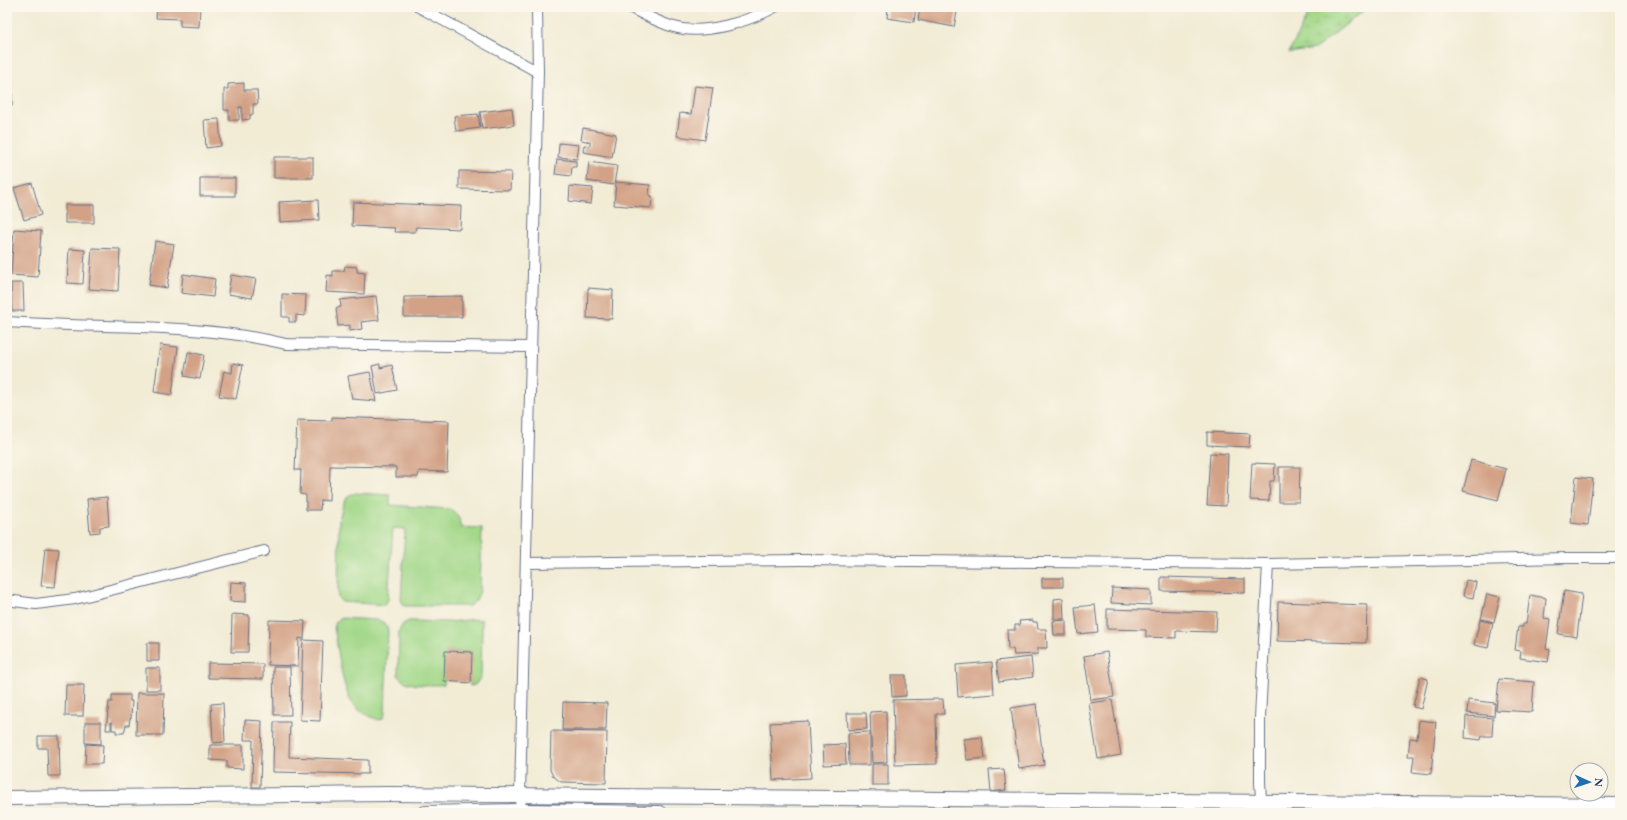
<svg xmlns="http://www.w3.org/2000/svg" width="1627" height="820" font-family="'EB Garamond',serif">
  <defs>
    <pattern id="wetland-marsh" width="20" height="14" patternUnits="userSpaceOnUse"><rect width="20" height="14" fill="#a3d889"/><path d="M1 5h8M5 5V1M11 12h8M15 12V8" fill="none" stroke="#8cba79"/></pattern>
  </defs>
  <rect width="100%" height="100%" fill="#fbf7ec"/>
  <filter id="ink" filterUnits="userSpaceOnUse"><feTurbulence type="fractalNoise" baseFrequency=".025" numOctaves="2"/><feDisplacementMap in="SourceGraphic" scale="8" xChannelSelector="R" yChannelSelector="G"/><feConvolveMatrix kernelMatrix="1 2 1 2 8 2 1 2 1" color-interpolation-filters="sRGB"/></filter>
  <filter id="wash" filterUnits="userSpaceOnUse"><feTurbulence type="fractalNoise" baseFrequency=".012" numOctaves="4" result="noise"/><feDisplacementMap in="SourceGraphic" scale="16" xChannelSelector="R" yChannelSelector="G"/><feGaussianBlur stdDeviation="0.9" result="paint"/><feColorMatrix in="noise" values="0 0 0 0 0 0 0 0 0 0 0 0 0 0 0 0 0 1.4 0 .05"/><feComposite in="paint" operator="in"/></filter>
  <g filter="url(#wash)">
    <rect width="100%" height="100%" fill="#f2ecd5"/>
    <!-- grass -->
    <path fill="#a3d889" stroke="#5f8474" d="M 356,493 L 390,495 L 390,505 L 450,509 C 458,514 460,518 460,527 L 482,528 L 480,591 L 476,600 L 470,606 L 404,606 L 401,600 L 405,529 L 393,528 L 388,599 L 385,605 L 342,602 L 338,598 L 339,520 L 344,502 L 349,495 Z
      M 340,618 L 379,620 L 384,623 L 388,630 L 385,713 L 383,718 L 380,720 C 372,718 360,712 355,706 C 342,695 338,645 334,628 L 336,622 Z
      M 476,619 L 482,620 L 482,627 L 481,677 L 475,685 L 470,686 L 471,652 L 446,651 L 444,685 C 429,684 407,688 398,676 L 399,631 L 403,624 L 409,621 L 449,622 Z"/>
    <!-- wetland -->
    <path fill="url(#wetland-marsh)" stroke="#5f8474" d="M 1311,7 L 1368,7 L 1315,49 L 1289,53 Z"/>
    <g id="blocks">
      <!-- building -->
      <path fill="#d3a286" d="M 157,7 L 200,7 L 199,27 L 180,26 L 180,19 L 156,18 Z
        M 888,7 L 916,7 L 914,22 L 887,18 Z
        M 920,7 L 958,7 L 954,27 L 918,20 Z
        M 244,83 L 244,90 L 257,90 L 258,104 L 253,104 L 253,114 L 250,115 L 250,119 L 242,120 L 242,107 L 239,107 L 239,120 L 229,120 L 229,110 L 224,110 L 224,89 L 228,89 L 228,84 Z
        M 7,84 L 12,84 L 12,106 L 7,106 Z
        M 695,86 L 713,88 L 705,140 L 677,136 L 680,113 L 691,114 Z
        M 512,108 L 514,125 L 482,129 L 480,112 Z
        M 478,114 L 480,128 L 456,131 L 454,116 Z
        M 219,119 L 221,146 L 206,148 L 204,120 Z
        M 583,128 L 616,134 L 612,157 L 583,152 L 584,145 L 590,146 L 590,142 L 581,140 Z
        M 559,143 L 579,145 L 577,159 L 558,157 Z
        M 274,157 L 313,157 L 313,178 L 274,178 Z
        M 557,159 L 576,161 L 576,167 L 572,167 L 571,176 L 555,174 Z
        M 589,162 L 617,166 L 614,185 L 587,181 Z
        M 459,171 L 511,172 L 510,190 L 459,189 Z
        M 200,178 L 235,178 L 235,196 L 200,196 Z
        M 616,182 L 650,185 L 649,195 L 652,196 L 651,208 L 614,205 Z
        M 32,183 L 41,215 L 24,220 L 14,188 Z
        M 570,186 L 593,188 L 591,204 L 569,201 Z
        M 318,200 L 319,220 L 280,222 L 279,202 Z
        M 353,202 L 461,206 L 460,229 L 416,227 L 415,232 L 394,232 L 395,228 L 352,226 Z
        M 65,205 L 94,205 L 94,223 L 65,223 Z
        M 14,229 L 41,231 L 38,277 L 11,275 Z
        M 155,241 L 174,244 L 167,288 L 149,285 Z
        M 92,248 L 120,249 L 118,291 L 89,289 Z
        M 69,249 L 85,250 L 83,284 L 67,283 Z
        M 345,266 L 357,267 L 357,272 L 365,273 L 364,294 L 326,292 L 327,275 L 333,276 L 333,271 L 344,271 Z
        M 183,274 L 215,279 L 213,297 L 181,293 Z
        M 231,275 L 256,279 L 252,298 L 228,294 Z
        M 11,283 L 23,283 L 24,311 L 12,311 Z
        M 588,288 L 613,290 L 612,319 L 587,318 Z
        M 282,294 L 306,295 L 305,316 L 296,315 L 296,322 L 289,322 L 289,317 L 282,317 Z
        M 376,296 L 379,320 L 361,322 L 362,329 L 350,331 L 350,325 L 338,326 L 336,308 L 341,307 L 340,300 Z
        M 462,296 L 462,317 L 404,317 L 404,297 Z
        M 160,345 L 178,347 L 172,395 L 154,392 Z
        M 188,352 L 204,355 L 200,379 L 184,376 Z
        M 233,363 L 243,365 L 236,399 L 219,396 L 224,371 L 232,373 Z
        M 380,364 L 380,368 L 392,365 L 397,390 L 377,394 L 372,366 Z
        M 370,372 L 376,401 L 352,399 L 348,376 Z
        M 332,417 L 449,421 L 447,472 L 419,471 L 418,477 L 396,477 L 396,467 L 330,466 L 329,501 L 321,500 L 320,510 L 306,510 L 306,495 L 300,494 L 301,470 L 295,470 L 297,420 L 332,421 Z
        M 1207,432 L 1250,434 L 1249,447 L 1207,445 Z
        M 1210,453 L 1228,454 L 1226,506 L 1207,505 Z
        M 1471,460 L 1506,469 L 1498,500 L 1463,491 Z
        M 1252,463 L 1275,464 L 1274,481 L 1270,481 L 1269,501 L 1250,500 Z
        M 1279,467 L 1300,467 L 1299,502 L 1279,502 Z
        M 1576,477 L 1593,479 L 1588,525 L 1571,523 Z
        M 107,497 L 109,526 L 100,527 L 100,532 L 90,533 L 87,499 Z
        M 45,548 L 59,549 L 55,587 L 41,586 Z
        M 1161,577 L 1245,579 L 1245,593 L 1161,591 Z
        M 1042,578 L 1063,578 L 1063,587 L 1042,587 Z
        M 1466,580 L 1476,582 L 1473,598 L 1463,596 Z
        M 231,582 L 246,583 L 246,602 L 230,601 Z
        M 1112,588 L 1151,590 L 1151,605 L 1111,603 Z
        M 1564,591 L 1582,594 L 1577,637 L 1558,634 Z
        M 1487,594 L 1500,597 L 1494,622 L 1481,619 Z
        M 1530,595 L 1546,598 L 1544,618 L 1550,619 L 1546,649 L 1550,650 L 1548,662 L 1520,658 L 1521,651 L 1515,650 L 1518,627 L 1523,627 L 1523,624 L 1526,624 Z
        M 1063,598 L 1064,619 L 1054,619 L 1054,599 Z
        M 1278,602 L 1367,605 L 1366,643 L 1277,641 Z
        M 1095,605 L 1098,632 L 1078,634 L 1075,607 Z
        M 1107,609 L 1217,612 L 1216,632 L 1176,631 L 1176,638 L 1146,637 L 1146,630 L 1107,629 Z
        M 232,614 L 249,615 L 248,652 L 231,652 Z
        M 269,620 L 305,621 L 304,639 L 299,638 L 298,666 L 268,665 Z
        M 1033,620 L 1033,622 L 1037,622 L 1038,629 L 1046,629 L 1047,648 L 1038,648 L 1038,654 L 1014,655 L 1013,649 L 1008,649 L 1007,630 L 1015,630 L 1015,625 L 1020,625 L 1019,621 Z
        M 1066,620 L 1066,635 L 1054,635 L 1053,621 Z
        M 1480,620 L 1493,623 L 1488,648 L 1474,645 Z
        M 303,640 L 323,641 L 320,721 L 300,720 Z
        M 147,643 L 159,643 L 159,661 L 147,661 Z
        M 445,651 L 472,652 L 471,683 L 444,681 Z
        M 1107,652 L 1114,697 L 1091,700 L 1084,656 Z
        M 1031,657 L 1033,677 L 999,682 L 996,661 Z
        M 992,662 L 994,694 L 958,697 L 956,665 Z
        M 208,663 L 263,664 L 263,679 L 208,678 Z
        M 273,667 L 290,667 L 291,715 L 274,715 Z
        M 146,668 L 160,668 L 160,690 L 146,690 Z
        M 891,675 L 906,675 L 906,696 L 892,697 Z
        M 1420,677 L 1428,679 L 1421,709 L 1413,707 Z
        M 1499,679 L 1534,682 L 1532,712 L 1496,710 Z
        M 66,685 L 84,685 L 83,716 L 65,716 Z
        M 137,693 L 164,693 L 163,735 L 136,735 Z
        M 112,695 L 130,695 L 130,701 L 132,701 L 131,718 L 130,718 L 129,725 L 126,725 L 124,733 L 116,733 L 116,730 L 112,730 L 112,722 L 111,722 L 111,730 L 106,730 L 109,702 L 112,702 Z
        M 943,699 L 944,714 L 936,714 L 937,764 L 895,765 L 893,700 Z
        M 1112,700 L 1121,755 L 1098,759 L 1089,703 Z
        M 1468,700 L 1495,703 L 1494,716 L 1467,713 Z
        M 563,702 L 607,703 L 606,730 L 562,730 Z
        M 223,703 L 225,742 L 213,743 L 211,704 Z
        M 1036,704 L 1044,765 L 1019,769 L 1011,708 Z
        M 886,711 L 887,762 L 872,763 L 870,712 Z
        M 847,713 L 866,713 L 867,729 L 848,730 Z
        M 1466,716 L 1493,718 L 1492,736 L 1482,736 L 1481,740 L 1465,738 Z
        M 245,720 L 262,721 L 260,787 L 252,787 L 253,740 L 244,740 Z
        M 1419,720 L 1436,722 L 1431,774 L 1412,772 L 1414,756 L 1408,756 L 1410,738 L 1417,739 Z
        M 808,721 L 811,778 L 773,780 L 770,723 Z
        M 85,722 L 101,722 L 101,744 L 85,743 Z
        M 274,722 L 290,722 L 289,757 L 368,760 L 368,774 L 273,772 Z
        M 551,731 L 607,732 L 606,783 L 561,782 L 553,776 L 550,770 Z
        M 870,732 L 870,765 L 849,765 L 848,733 Z
        M 38,736 L 59,736 L 60,776 L 48,776 L 47,748 L 38,748 Z
        M 982,737 L 985,758 L 967,760 L 964,739 Z
        M 86,744 L 103,745 L 102,764 L 85,764 Z
        M 845,744 L 846,764 L 824,765 L 823,745 Z
        M 210,745 L 243,745 L 243,769 L 227,768 L 227,761 L 210,760 Z
        M 872,764 L 888,764 L 888,785 L 872,785 Z
        M 1004,769 L 1006,790 L 991,792 L 989,770 Z"/>
    </g>
  </g>
  <g filter="url(#ink)">
    <use href="#blocks" fill-opacity="0" stroke="#667188" stroke-width="1"/>
    <g fill="none" stroke-linecap="round" stroke-linejoin="round">
      <defs>
        <path id="street" d="M 419,7 L 538,72
          M 629,7 C 643,14 659,23 674,27 C 704,36 749,21 775,7
          M 7,322 C 100,329 194,322 286,344 L 531,347
          M 526,563 L 801,560 L 1268,564 L 1567,558 L 1620,558
          M 7,600 L 36,604 L 75,599 L 264,551
          M 521,813 L 520,795 L 538,72 L 537,7
          M 1262,813 L 1260,783 L 1260,718 L 1268,564"/>
        <path id="secondary" d="M 7,798 L 389,794 L 1620,805
          M 425,813 L 521,811 L 660,813"/>
      </defs>
      <!-- street casing -->
      <use href="#street" stroke="#667188" stroke-width="12"/>
      <!-- secondary casing -->
      <use href="#secondary" stroke="#667188" stroke-width="16"/>
      <!-- street -->
      <use href="#street" stroke="#fff" stroke-width="10"/>
      <!-- secondary -->
      <use href="#secondary" stroke="#fff" stroke-width="14"/>
    </g>
  </g>
  <!-- margin -->
  <rect width="1627" height="820" fill="none" stroke="#fbf7ec" stroke-width="24"/>
  <!-- north arrow -->
  <g transform="translate(1589 782) rotate(93)"><circle r="19" fill="#fbf7ec" stroke="#a1a7b3"/>
  <path d="M0-3L7 15L0 10L-7 15Z" fill="#1f6fb2"/>
  <text y="-6" font-size="11" font-weight="bold" text-anchor="middle" fill="#1b2f5e">N</text>
  </g>
</svg>
